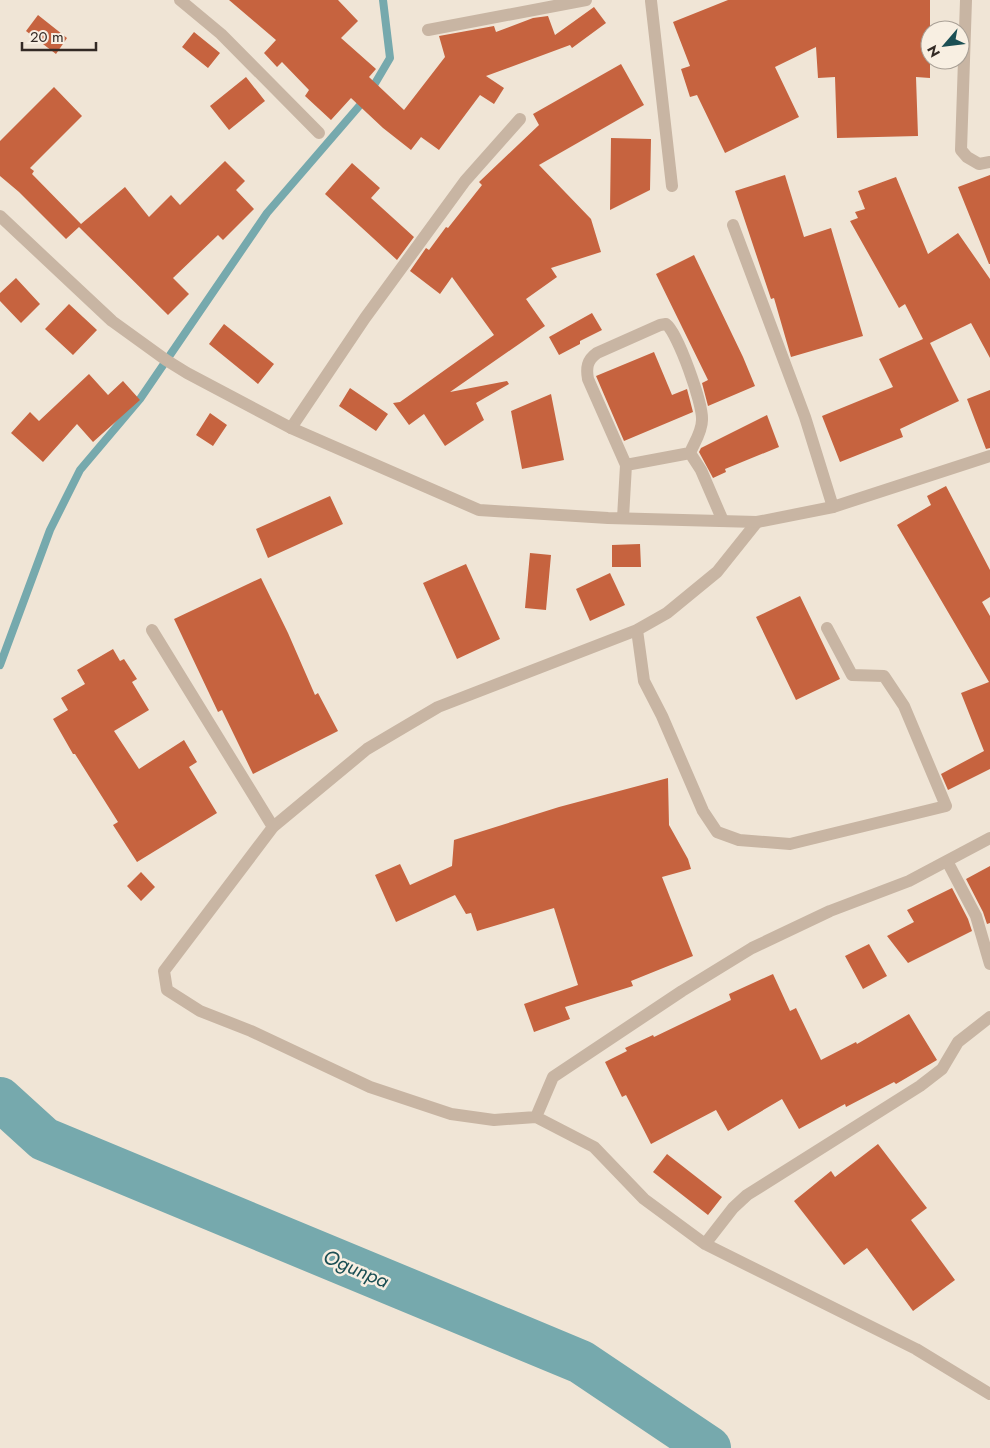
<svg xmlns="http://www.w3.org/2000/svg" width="990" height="1448" font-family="Jost,sans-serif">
  <rect width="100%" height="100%" fill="#f0e5d6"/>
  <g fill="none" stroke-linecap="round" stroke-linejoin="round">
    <!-- stream -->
    <path stroke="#76a9ad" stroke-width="8" d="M 0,665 L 50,530 L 80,470 L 140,399 L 267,213 L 367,97 L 390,58 L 383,0"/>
    <!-- river -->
    <path stroke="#76a9ad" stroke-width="44" d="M 0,1099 L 44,1139 L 581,1362 L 709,1448"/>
  </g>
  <!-- building -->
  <path fill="#c6633f" d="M 229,0 L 338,0 L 358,21 L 341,38 L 376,69 L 369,77 L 404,110 L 445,57 L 439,36 L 494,26 L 496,32 L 533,18 L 548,16 L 555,35 L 594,7 L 606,23 L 572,48 L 570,45 L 486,76 L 504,88 L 494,104 L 480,95 L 439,150 L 421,137 L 411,150 L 383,128 L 351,98 L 331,120 L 305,96 L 309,90 L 282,62 L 277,67 L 264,53 L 276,40 Z
    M 728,0 L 930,0 L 930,78 L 916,77 L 918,136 L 837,138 L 835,77 L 818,78 L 816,47 L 775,67 L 799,117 L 725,153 L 697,95 L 690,97 L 681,69 L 690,66 L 673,22 Z
    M 38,15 L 67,38 L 56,54 L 26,31 Z
    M 194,32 L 220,53 L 208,68 L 182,47 Z
    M 621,64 L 644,105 L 539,165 L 591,219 L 601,252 L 551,268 L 557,277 L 526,299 L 545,326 L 450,392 L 507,381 L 509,384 L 476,403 L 484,420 L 445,446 L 424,414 L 409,425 L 393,403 L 400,402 L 494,335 L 452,277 L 440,294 L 410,271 L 426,248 L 429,250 L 446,227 L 448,228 L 482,185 L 479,182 L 539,125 L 533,114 Z
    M 246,77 L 265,101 L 229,130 L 210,106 Z
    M 54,87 L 82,116 L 30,168 L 34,171 L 32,174 L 81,224 L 125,187 L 149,217 L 171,195 L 180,205 L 225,161 L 245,181 L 236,190 L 254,209 L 223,240 L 218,235 L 173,278 L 189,294 L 168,315 L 79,227 L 66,239 L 19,192 L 0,176 L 0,141 Z
    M 611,138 L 651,139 L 650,190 L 610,210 Z
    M 352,163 L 380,188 L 371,198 L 414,237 L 397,260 L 325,194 Z
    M 785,175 L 804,237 L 831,228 L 863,336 L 791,357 L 774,298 L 771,299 L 735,191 Z
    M 990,175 L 990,264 L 989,264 L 958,187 Z
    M 896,177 L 928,254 L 958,233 L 990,279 L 990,358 L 971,323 L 930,343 L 959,401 L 900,429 L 903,437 L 840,462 L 822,416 L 893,387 L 879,359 L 923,339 L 905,304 L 899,308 L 850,221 L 858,218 L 855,212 L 865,209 L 858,191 Z
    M 694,255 L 743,357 L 755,386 L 708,406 L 702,383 L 708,380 L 656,274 Z
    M 16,278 L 40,304 L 21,323 L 0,301 L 0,293 Z
    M 69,304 L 97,330 L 73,355 L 45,329 Z
    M 592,313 L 602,330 L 580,341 L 580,344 L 559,355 L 549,337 Z
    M 224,324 L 274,364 L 258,384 L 209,344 Z
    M 654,352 L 672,395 L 687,389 L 693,412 L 624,441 L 596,376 Z
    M 89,374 L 108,395 L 123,381 L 140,400 L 93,442 L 77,424 L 43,462 L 11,433 L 30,412 L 39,421 Z
    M 350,388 L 388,414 L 376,431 L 339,406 Z
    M 990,390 L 990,448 L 986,449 L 967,399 Z
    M 551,394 L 564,460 L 522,469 L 511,411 Z
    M 210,413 L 227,425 L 213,446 L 196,435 Z
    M 767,415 L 779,447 L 725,469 L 726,472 L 713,478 L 699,452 L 701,448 Z
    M 946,486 L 990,570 L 990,597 L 982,602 L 990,616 L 990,769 L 948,790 L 941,774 L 984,751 L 961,693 L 989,682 L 897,525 L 931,505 L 927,496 Z
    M 330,496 L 343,524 L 268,558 L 256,529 Z
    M 640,544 L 641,567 L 612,567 L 612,545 Z
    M 530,553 L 551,555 L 546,610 L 525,608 Z
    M 466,564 L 500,639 L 457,659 L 423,583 Z
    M 610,573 L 625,605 L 590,621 L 576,589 Z
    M 261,578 L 288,633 L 315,695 L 318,693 L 338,731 L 253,774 L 222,710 L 218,712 L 174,619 Z
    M 800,596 L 840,679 L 796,700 L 756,617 Z
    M 113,649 L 120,661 L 124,659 L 137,679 L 132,682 L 149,710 L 114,731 L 139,769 L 184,740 L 197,762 L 189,767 L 217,813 L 137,862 L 113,825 L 118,822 L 75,754 L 73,754 L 53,719 L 68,710 L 61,698 L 85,684 L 77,670 Z
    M 668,778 L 669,825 L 688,859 L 691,869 L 662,877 L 693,956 L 631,981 L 633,986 L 565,1007 L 570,1019 L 534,1032 L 524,1004 L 578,985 L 554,908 L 477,931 L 471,913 L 466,914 L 455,895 L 396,922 L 375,875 L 400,864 L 410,885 L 452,866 L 454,840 L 559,807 Z
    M 990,866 L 990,923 L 987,924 L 983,912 L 966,879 Z
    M 141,872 L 155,887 L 141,901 L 127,886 Z
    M 952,888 L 968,919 L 972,931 L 908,963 L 887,936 L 914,922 L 907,910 Z
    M 869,944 L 887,976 L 863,989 L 845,956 Z
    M 773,974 L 790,1011 L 796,1008 L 821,1060 L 856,1042 L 857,1044 L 909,1014 L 937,1060 L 896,1084 L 894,1082 L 846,1107 L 845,1104 L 799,1129 L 782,1099 L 728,1131 L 716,1110 L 651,1144 L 626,1095 L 622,1097 L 605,1062 L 627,1051 L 625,1048 L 653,1035 L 654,1037 L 731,1000 L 729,994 Z
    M 878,1144 L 927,1208 L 911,1220 L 955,1280 L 913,1311 L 867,1248 L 844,1265 L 794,1201 L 831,1171 L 835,1177 Z
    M 667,1154 L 722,1197 L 708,1215 L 653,1172 Z"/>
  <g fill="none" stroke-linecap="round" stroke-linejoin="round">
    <!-- service -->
    <path stroke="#c8b5a3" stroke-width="12" d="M 626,465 L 588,379 C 586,368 587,360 597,353 L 660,325 L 666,324 C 678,333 703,404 702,420 C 702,432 694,443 690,453
      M 623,518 L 626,465 L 690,453 L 701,470 L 723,521"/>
    <!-- minor -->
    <path stroke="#c8b5a3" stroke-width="12" d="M 180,0 L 221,34 L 319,133
      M 966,0 L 961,150 L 967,157 L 979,164 L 990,162
      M 651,1 L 672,186
      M 428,30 L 586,0
      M 733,225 L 805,417 L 833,507
      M 291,428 L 365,318 L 465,181 L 520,119
      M 757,522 L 717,572 L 667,613 L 637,630 L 438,707 L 367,749 L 273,827 L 164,971 L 167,990 L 200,1011 L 251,1031 L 370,1087 L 451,1114 L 494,1120 L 536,1117 L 594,1147 L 644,1199 L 705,1244 L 916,1349 L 990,1394
      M 152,630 L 273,827
      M 637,630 L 644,681 L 662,716 L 703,811 L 717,832 L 739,840 L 790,844 L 946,806 L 904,706 L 884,676 L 852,675 L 827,628
      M 947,861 L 976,916 L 990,964
      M 536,1117 L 553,1077 L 682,991 L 752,948 L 830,911 L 909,881 L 990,838
      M 705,1244 L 733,1208 L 747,1195 L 920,1086 L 942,1069 L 958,1042 L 990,1017"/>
    <!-- tertiary -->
    <path stroke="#c8b5a3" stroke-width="12" d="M 0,216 L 112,321 L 166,360 L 187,373 L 291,428 L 479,510 L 608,518 L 757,522 L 833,507 L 990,456"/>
  </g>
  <g text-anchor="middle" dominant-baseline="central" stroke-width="5" stroke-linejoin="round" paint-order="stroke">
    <!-- water labels -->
    <g font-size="20" font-style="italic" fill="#1b4f54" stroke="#f8efe2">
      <text transform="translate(356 1269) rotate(23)">Ogunpa</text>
    </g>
  </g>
  <!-- north arrow -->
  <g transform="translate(945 45) rotate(242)"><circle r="24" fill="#f8efe2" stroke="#a9a096"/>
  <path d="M0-4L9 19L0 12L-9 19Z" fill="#1b4f54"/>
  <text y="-8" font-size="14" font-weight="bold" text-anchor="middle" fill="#332a25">N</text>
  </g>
  <!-- scale -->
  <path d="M22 42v8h74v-8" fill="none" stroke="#332a25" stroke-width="2.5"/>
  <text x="30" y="42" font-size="15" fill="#332a25" stroke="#f8efe2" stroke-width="4" paint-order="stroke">20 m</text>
</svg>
